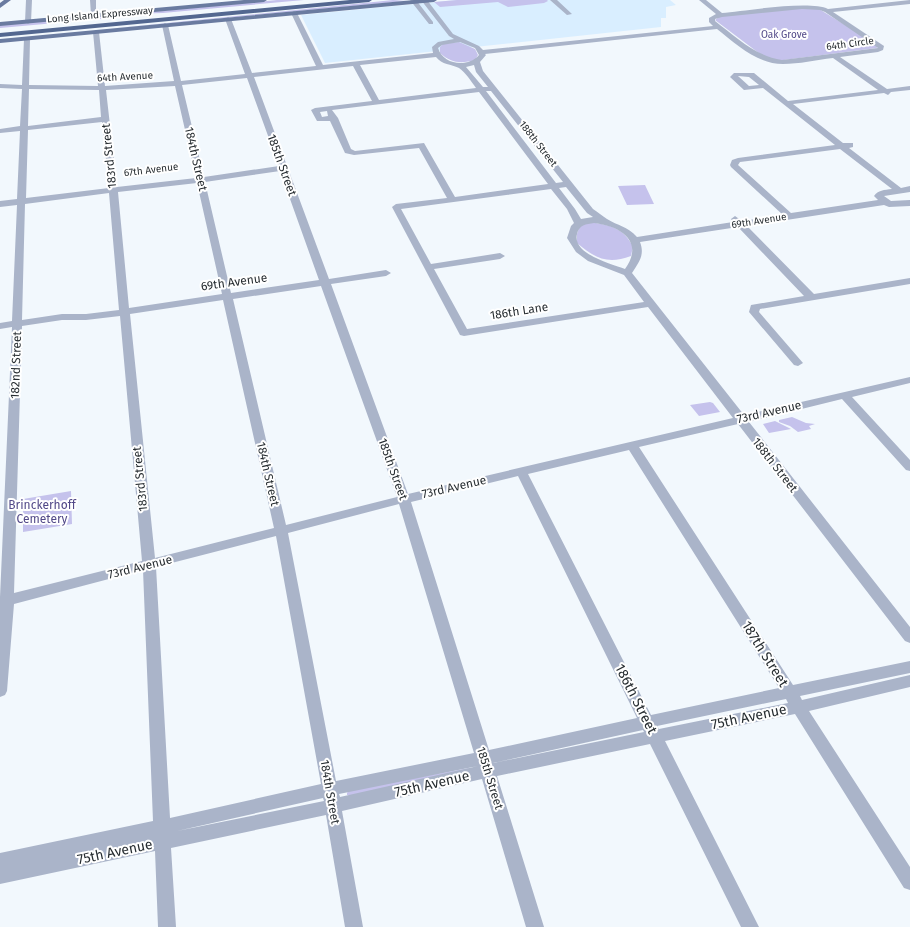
<svg xmlns="http://www.w3.org/2000/svg" width="910" height="927" font-family="'Fira Sans',sans-serif">
  <rect width="100%" height="100%" fill="#f2f8fd"/>
  <!-- built -->
  <path fill="#d9eeff" d="M 457,0 L 670,0 L 676,5 L 666,7 L 666,18 L 661,18 L 661,27 L 325,63 L 301,15 Z"/>
  <!-- green -->
  <path fill="#c5c2ec" d="M 277,0 L 304,0 L 163,13 L 128,14 Z
    M 393,0 L 407,1 L 108,29 Z
    M 457,0 L 547,0 L 548,1 L 544,3 L 508,7 L 498,2 L 440,7 L 434,2 Z
    M 804,8 L 819,9 L 876,44 L 877,48 L 776,61 L 764,57 L 715,20 L 720,16 Z
    M 91,17 L 122,17 L 0,28 L 0,25 Z
    M 459,42 L 475,49 L 478,55 L 475,60 C 461,64 451,63 440,53 L 440,47 L 443,44 Z
    M 645,185 L 654,204 L 627,205 L 618,186 Z
    M 591,222 C 611,226 622,227 633,246 L 631,256 C 607,265 595,258 577,243 L 577,234 L 580,225 Z
    M 710,402 L 713,403 L 720,412 L 699,416 L 690,405 Z
    M 792,417 L 806,423 L 815,424 L 809,426 L 811,429 L 798,432 L 790,426 L 779,422 L 779,420 Z
    M 775,421 L 791,429 L 769,433 L 763,424 Z
    M 71,491 L 72,524 L 23,532 L 23,499 Z
    M 469,768 L 466,771 L 353,795 L 347,795 L 347,793 L 349,790 Z"/>
  <g fill="none" stroke-linecap="round" stroke-linejoin="round">
    <!-- minor -->
    <path fill="#aab4c9" fill-rule="evenodd" d="M 26,0 L 32,0 L 31,22 L 28,24 L 25,22 Z
      M 90,0 L 96,0 L 96,16 L 91,15 Z
      M 410,0 L 416,0 L 433,22 L 433,24 L 429,24 Z
      M 421,0 L 427,0 L 453,34 L 479,46 L 483,50 L 713,26 L 709,22 L 709,18 L 716,14 L 699,0 L 706,0 L 722,13 C 745,11 810,0 828,9 L 910,0 L 910,4 L 833,12 L 884,46 L 883,50 L 878,52 L 840,57 L 887,89 L 910,86 L 910,90 L 891,92 L 888,95 L 884,93 L 793,104 L 843,143 L 853,143 L 853,147 L 849,148 L 901,188 L 910,186 L 910,192 L 884,196 L 891,201 L 910,200 L 910,206 L 889,207 L 884,205 L 747,226 L 814,294 L 910,278 L 910,284 L 760,309 L 759,312 L 803,363 L 798,366 L 794,365 L 749,312 L 751,305 L 804,296 L 738,227 L 640,242 C 645,255 639,262 632,273 L 744,415 L 910,377 L 910,383 L 852,397 L 910,460 L 910,471 L 906,470 L 842,399 L 749,422 L 910,627 L 910,643 L 905,641 L 738,424 L 639,447 L 793,685 L 910,661 L 910,673 L 800,696 L 802,700 L 910,675 L 910,687 L 809,711 L 910,867 L 910,890 L 904,888 L 795,714 L 665,741 L 759,927 L 741,927 L 650,744 L 497,776 L 544,927 L 526,927 L 482,779 L 342,811 L 363,927 L 345,927 L 326,815 L 171,848 L 176,927 L 158,927 L 155,851 L 0,884 L 0,853 L 153,821 L 143,570 L 14,604 L 7,691 L 5,695 L 0,697 L 0,597 L 12,327 L 0,329 L 0,323 L 12,321 L 17,205 L 0,207 L 0,201 L 17,199 L 20,131 L 0,133 L 0,129 L 20,126 L 22,89 L 0,88 L 0,84 L 22,85 L 24,39 L 27,37 L 30,39 L 29,85 L 98,86 L 93,32 L 96,30 L 99,32 L 105,86 L 174,81 L 162,25 L 165,23 L 168,25 L 181,81 L 245,74 L 225,19 L 228,17 L 231,19 L 252,73 L 316,66 L 291,13 L 294,11 L 297,13 L 323,65 L 433,53 L 432,47 L 438,42 L 454,39 L 449,36 ZM 802,9 L 820,10 L 825,12 L 878,48 L 782,60 C 755,56 736,37 715,21 L 715,19 L 722,17 ZM 717,29 C 736,44 757,64 783,64 C 799,64 816,60 833,58 L 878,90 L 788,101 L 754,73 L 734,73 L 730,77 L 744,90 L 763,88 L 835,145 L 738,158 L 732,160 L 730,165 L 731,167 L 783,215 L 742,221 L 735,216 L 731,219 L 733,222 L 637,237 C 627,226 618,226 607,219 C 602,216 598,212 593,209 L 483,71 L 480,62 L 486,55 L 485,54 ZM 460,42 L 475,48 L 479,55 C 468,68 443,65 438,48 L 442,45 ZM 436,57 C 442,65 451,64 459,68 C 466,73 471,81 476,88 L 379,100 L 360,65 ZM 474,65 L 476,72 L 488,87 L 483,87 L 466,67 ZM 353,66 L 372,101 L 315,108 L 311,110 L 317,121 L 330,121 L 345,153 L 354,155 L 419,148 L 447,198 L 396,204 L 392,207 L 460,335 L 464,336 L 648,307 L 733,418 L 408,494 L 331,284 L 386,276 L 391,273 L 386,270 L 329,279 L 254,77 ZM 738,76 L 749,77 L 759,85 L 749,86 ZM 247,78 L 279,166 L 204,177 L 182,85 ZM 175,86 L 196,178 L 117,187 L 106,90 ZM 29,89 L 99,90 L 101,117 L 28,126 ZM 486,91 L 491,91 L 563,182 L 556,183 ZM 479,92 L 548,184 L 455,197 L 424,143 L 355,151 L 351,149 L 338,118 L 332,110 ZM 327,111 L 328,116 L 322,117 L 320,112 ZM 102,122 L 109,188 L 26,198 L 28,130 ZM 840,149 L 892,189 C 884,190 878,190 874,196 L 878,200 L 791,213 L 738,165 L 740,162 ZM 280,171 L 319,280 L 231,293 L 205,182 ZM 197,183 L 222,294 L 129,308 L 118,192 ZM 566,187 L 587,213 L 593,217 L 581,219 L 575,209 L 559,188 ZM 551,189 L 567,209 L 574,223 L 571,226 L 567,238 L 576,252 L 588,261 L 624,275 L 644,302 L 467,329 L 434,269 L 500,259 L 505,256 L 500,253 L 431,264 L 401,209 ZM 109,193 L 119,310 L 86,314 L 62,314 L 22,320 L 25,204 ZM 594,223 C 620,226 645,241 625,269 C 612,264 572,254 577,234 C 579,225 586,224 594,223 ZM 321,286 L 397,497 L 286,525 L 233,299 ZM 223,300 L 274,528 L 155,558 L 130,314 ZM 120,316 L 142,561 L 14,593 L 22,326 L 62,320 L 86,320 ZM 629,450 L 779,688 L 651,715 L 528,474 ZM 518,476 L 637,718 L 489,750 L 411,502 ZM 399,504 L 474,753 L 336,781 L 288,533 ZM 276,536 L 321,784 L 170,818 L 156,567 ZM 786,699 L 788,703 L 659,729 L 657,726 ZM 643,730 L 644,732 L 493,763 ZM 478,766 L 340,797 L 339,794 ZM 323,798 L 324,801 L 177,831 Z
      M 550,0 L 557,0 L 572,14 L 567,15 Z"/>
    <!-- major -->
    <path fill="#6a7ba0" fill-rule="evenodd" d="M 4,0 L 11,0 L 0,8 L 0,3 Z
      M 244,0 L 267,0 L 264,2 L 0,26 L 0,22 Z
      M 414,0 L 437,0 L 434,2 L 0,43 L 0,39 Z"/>
    <!-- highway -->
    <path fill="#536790" fill-rule="evenodd" d="M 350,0 L 372,0 L 369,2 L 0,37 L 0,33 Z
      M 137,12 L 139,13 L 139,15 L 94,17 L 91,15 L 94,13 Z"/>
  </g>
  <g text-anchor="middle" dominant-baseline="central" stroke-width="4" stroke-linejoin="round" paint-order="stroke">
    <!-- far-street labels -->
    <g font-size="10" fill="#272d31" stroke="#fff">
      <text transform="translate(100 15) rotate(-5)">Long Island Expressway</text>
      <text transform="translate(850 44) rotate(-8)">64th Circle</text>
      <text transform="translate(125 77) rotate(-3)">64th Avenue</text>
      <text transform="translate(538 144) rotate(52)">188th Street</text>
      <text transform="translate(151 170) rotate(-7)">67th Avenue</text>
      <text transform="translate(759 221) rotate(-9)">69th Avenue</text>
    </g>
    <!-- far-park labels -->
    <g font-size="10" fill="#524988" stroke="#fff">
      <text x="784" y="35">Oak Grove</text>
    </g>
    <!-- street labels -->
    <g font-size="12" fill="#272d31" stroke="#fff">
      <text transform="translate(109 156) rotate(-96)">183rd Street</text>
      <text transform="translate(196 159) rotate(77)">184th Street</text>
      <text transform="translate(282 165) rotate(70)">185th Street</text>
      <text transform="translate(234 282) rotate(-8)">69th Avenue</text>
      <text transform="translate(519 311) rotate(-9)">186th Lane</text>
      <text transform="translate(16 365) rotate(-88)">182nd Street</text>
      <text transform="translate(769 412) rotate(-13)">73rd Avenue</text>
      <text transform="translate(775 465) rotate(52)">188th Street</text>
      <text transform="translate(393 469) rotate(70)">185th Street</text>
      <text transform="translate(268 474) rotate(77)">184th Street</text>
      <text transform="translate(140 479) rotate(-96)">183rd Street</text>
      <text transform="translate(454 487) rotate(-13)">73rd Avenue</text>
      <text transform="translate(140 567) rotate(-14)">73rd Avenue</text>
      <text transform="translate(490 778) rotate(73)">185th Street</text>
      <text transform="translate(330 792) rotate(80)">184th Street</text>
    </g>
    <!-- park labels -->
    <g font-size="12" fill="#524988" stroke="#fff">
      <text x="42" y="505">Brinckerhoff<tspan x="42" dy="14">Cemetery</tspan></text>
    </g>
    <!-- near-street labels -->
    <g font-size="14" fill="#272d31" stroke="#fff">
      <text transform="translate(765 654) rotate(58)">187th Street</text>
      <text transform="translate(636 699) rotate(63)">186th Street</text>
      <text transform="translate(749 717) rotate(-12)">75th Avenue</text>
      <text transform="translate(432 784) rotate(-13)">75th Avenue</text>
      <text transform="translate(115 852) rotate(-12)">75th Avenue</text>
    </g>
  </g>
</svg>
